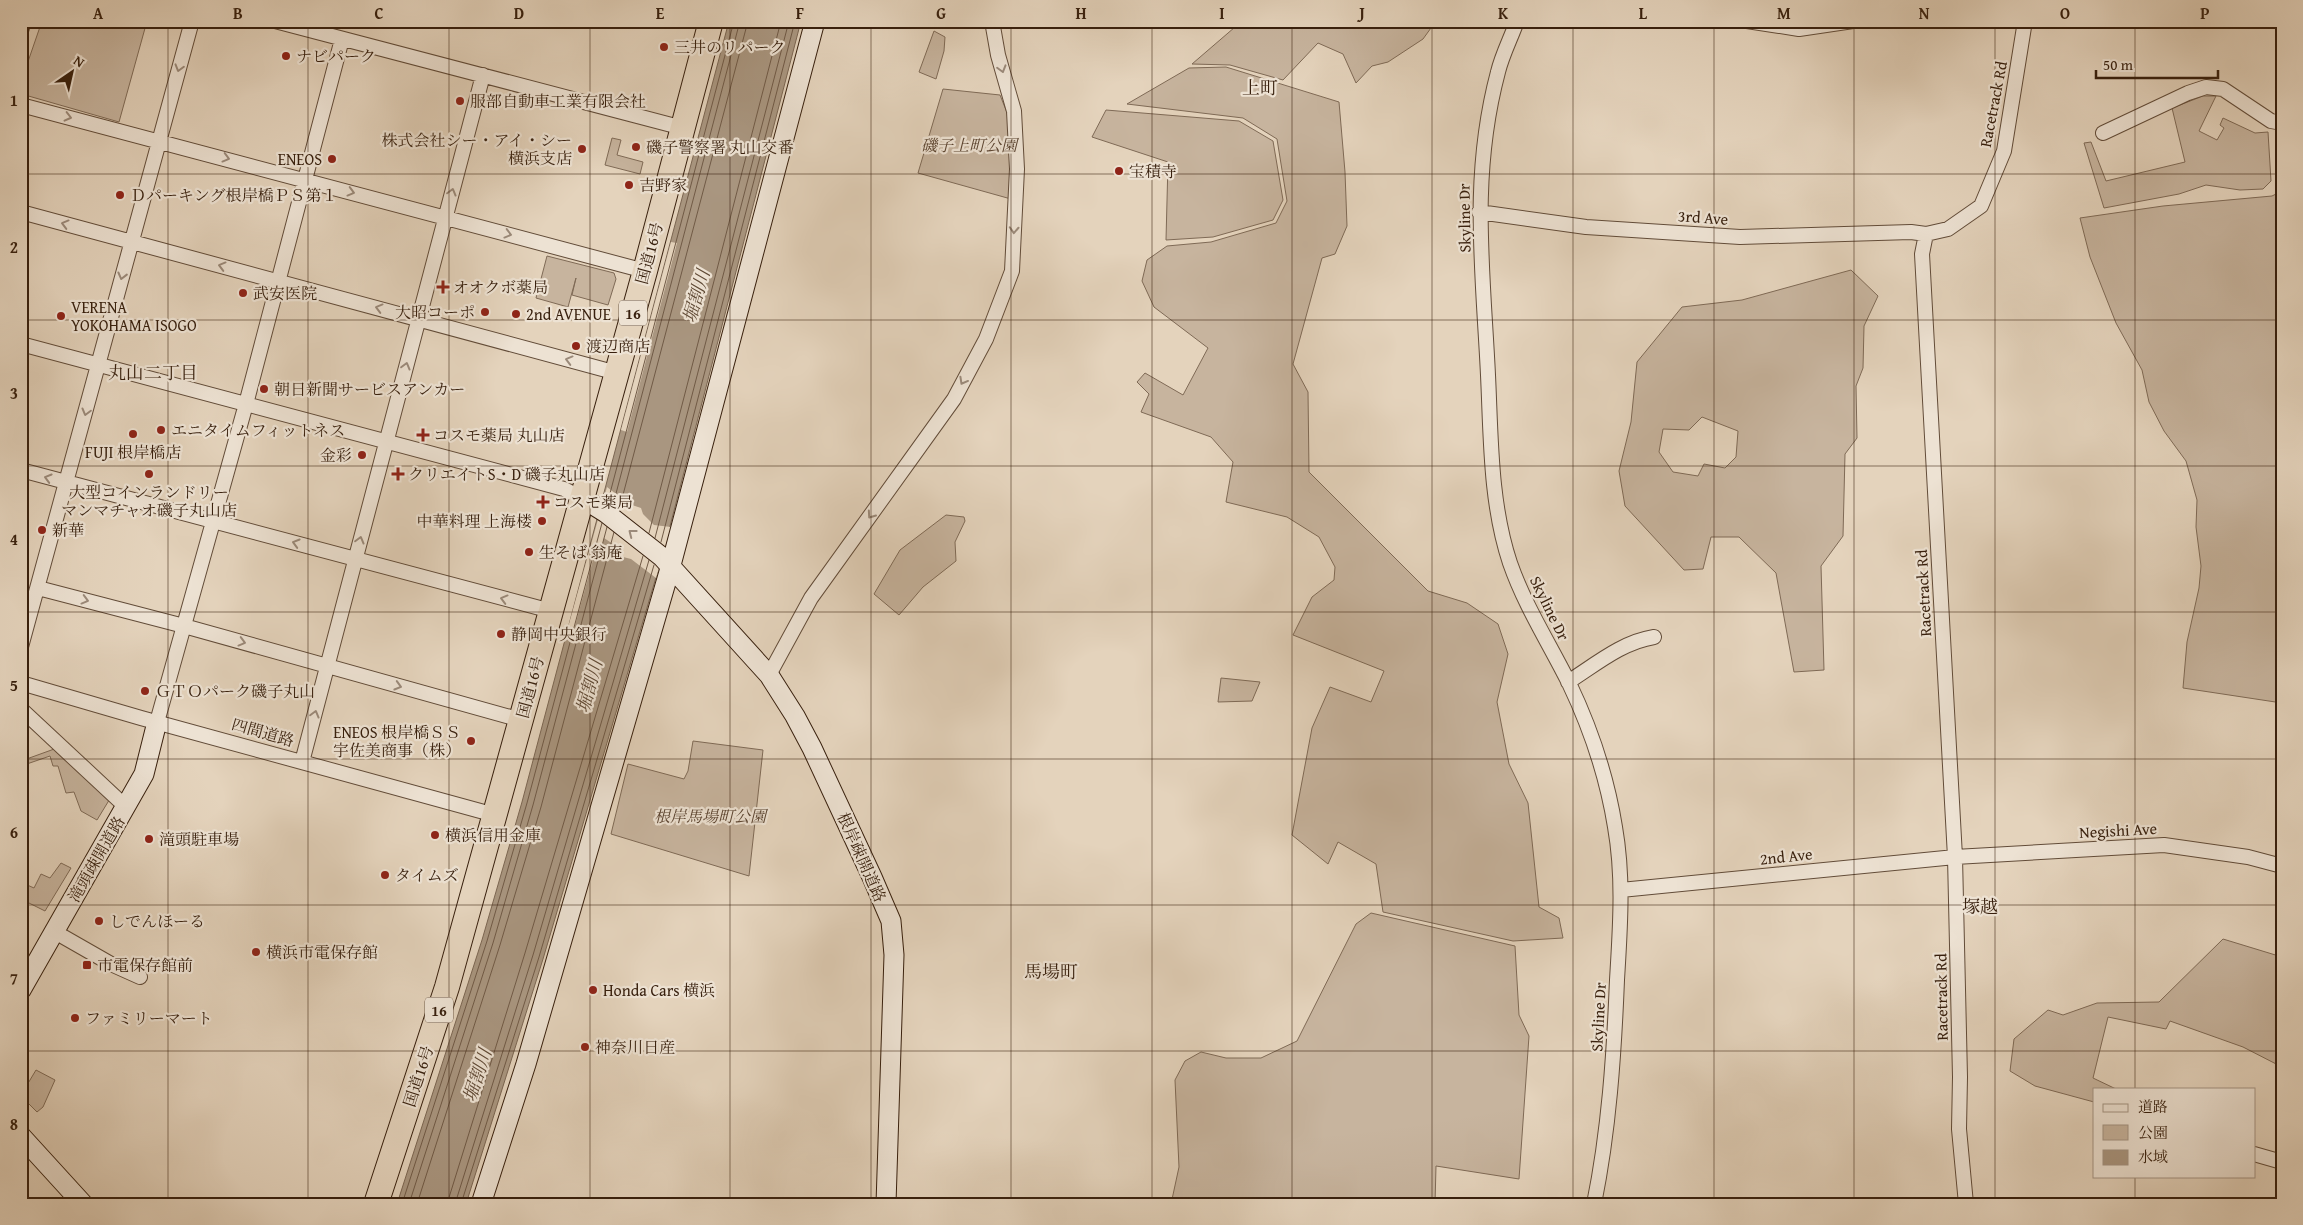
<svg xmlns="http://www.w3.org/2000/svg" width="2303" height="1225" font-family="'Gentium Book Plus','Noto Serif JP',serif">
  <rect width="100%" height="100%" fill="#e4d3bc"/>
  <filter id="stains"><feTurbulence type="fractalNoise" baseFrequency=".004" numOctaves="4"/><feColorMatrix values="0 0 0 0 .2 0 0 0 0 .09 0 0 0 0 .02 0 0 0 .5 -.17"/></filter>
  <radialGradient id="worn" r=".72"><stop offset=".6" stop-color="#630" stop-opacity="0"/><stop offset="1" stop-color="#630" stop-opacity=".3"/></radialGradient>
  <!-- green -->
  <path fill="#c7b49e" stroke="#7f6a56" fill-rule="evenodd" d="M 42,21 L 147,21 L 119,122 L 25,95 L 22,79 Z
    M 1242,21 L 1436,21 L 1423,39 L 1388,62 L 1372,66 L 1356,83 L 1343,54 L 1318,43 L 1283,80 L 1230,65 L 1192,64 Z
    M 934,31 L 945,37 L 944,51 L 936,79 L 919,72 Z
    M 1226,67 L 1339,102 L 1345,172 L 1347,226 L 1335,254 L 1322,258 L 1293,364 L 1308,392 L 1309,472 L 1428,591 L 1467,603 L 1498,624 L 1508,654 L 1497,702 L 1509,764 L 1528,803 L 1539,907 L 1559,918 L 1563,938 L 1513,941 L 1383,912 L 1376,864 L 1338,842 L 1328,864 L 1292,835 L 1312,728 L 1330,687 L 1371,702 L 1384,671 L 1293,635 L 1312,597 L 1334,580 L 1335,567 L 1319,537 L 1287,517 L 1226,502 L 1233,462 L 1211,437 L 1141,412 L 1149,394 L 1137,382 L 1145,373 L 1183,395 L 1208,348 L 1154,307 L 1142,281 L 1147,260 L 1167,246 L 1211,242 L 1276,223 L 1287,201 L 1277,139 L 1243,118 L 1127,104 L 1189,68 Z
    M 943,89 L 1000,95 L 1008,115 L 1011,199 L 918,173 Z
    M 2203,96 L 2216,96 L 2199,131 L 2217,140 L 2224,128 L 2220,125 L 2223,118 L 2255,133 L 2268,132 L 2271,181 L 2263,189 L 2240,190 L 2206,185 L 2179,194 L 2104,208 L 2084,143 L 2091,142 L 2106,181 L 2185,162 L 2172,108 Z
    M 1106,110 L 1239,121 L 1273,141 L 1283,200 L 1273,220 L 1213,237 L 1166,240 L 1168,162 L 1092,137 Z
    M 612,138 L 621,140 L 617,155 L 643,162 L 640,174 L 605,165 Z
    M 2282,191 L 2282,703 L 2183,688 L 2187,642 L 2199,588 L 2201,566 L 2196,527 L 2197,500 L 2186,461 L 2164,431 L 2149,402 L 2142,370 L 2116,323 L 2090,257 L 2080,218 L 2163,206 L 2272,196 Z
    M 547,256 L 614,273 L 616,279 L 608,305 L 572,295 L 576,278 L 568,307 L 536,298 Z
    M 1851,270 L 1878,296 L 1864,326 L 1863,368 L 1856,386 L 1857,438 L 1845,454 L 1843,536 L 1821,566 L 1824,670 L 1794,672 L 1776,573 L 1739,537 L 1711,537 L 1703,569 L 1684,570 L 1625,506 L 1619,471 L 1631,422 L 1637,362 L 1682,307 L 1742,300 ZM 1702,417 L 1738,431 L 1736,457 L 1725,468 L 1704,464 L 1698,476 L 1673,472 L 1659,452 L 1663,429 L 1689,430 Z
    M 946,515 L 964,517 L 965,521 L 955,542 L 956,561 L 923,587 L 899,615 L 874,594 L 900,550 Z
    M 1221,678 L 1260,682 L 1252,701 L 1218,702 Z
    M 693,741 L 763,750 L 749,876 L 611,834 L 628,764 L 684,779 L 688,771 Z
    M 57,748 L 111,797 L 97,820 L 81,811 L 74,792 L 66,793 L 58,766 L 53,766 L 50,756 L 21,766 L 21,761 Z
    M 61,863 L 71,868 L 45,911 L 21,899 L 21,885 L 25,884 L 34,888 L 41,874 L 50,878 Z
    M 1371,913 L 1515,946 L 1519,1015 L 1529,1036 L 1519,1179 L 1436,1166 L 1435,1204 L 1171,1204 L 1179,1167 L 1175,1080 L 1185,1061 L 1201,1052 L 1226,1058 L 1261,1058 L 1297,1041 L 1356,924 Z
    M 2223,939 L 2282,957 L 2282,1067 L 2243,1047 L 2170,1021 L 2166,1029 L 2108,1017 L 2093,1078 L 2116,1089 L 2094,1089 L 2094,1102 L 2035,1086 L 2010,1071 L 2014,1039 L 2048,1010 L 2063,1015 L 2097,1003 L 2159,1002 Z
    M 36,1070 L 55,1080 L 43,1107 L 37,1112 L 27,1102 L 21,1107 L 21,1095 Z"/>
  <!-- water -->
  <path fill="#a99680" stroke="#7b6652" d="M 729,21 L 801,21 L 662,557 L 543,959 L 466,1204 L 397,1204 L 482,940 L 522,802 Z"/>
  <!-- pier -->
  <path fill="#e4d3bc" d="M 671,242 L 677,243 L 627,432 L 621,430 Z
    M 607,487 L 629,504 L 641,508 L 643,514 L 654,525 L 671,527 L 656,578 L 631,559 L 623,557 L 619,548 L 604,538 L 601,550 L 596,549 L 573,633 L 567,631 Z"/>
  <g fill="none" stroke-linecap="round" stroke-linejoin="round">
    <!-- shore -->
    <path stroke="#705a46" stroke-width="1" d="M 608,501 L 734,21
      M 613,505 L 740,21
      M 619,510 L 748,21
      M 649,533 L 781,21
      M 655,538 L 789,21
      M 661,542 L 795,21
      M 402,1204 L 487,941 L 527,803 L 602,523
      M 409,1204 L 493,943 L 533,805 L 607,527
      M 417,1204 L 500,945 L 541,807 L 614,532
      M 447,1204 L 525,953 L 643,556
      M 455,1204 L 533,955 L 649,560
      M 461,1204 L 539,957 L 654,565"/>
    <defs>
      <path id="street" d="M 275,21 L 683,128
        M 1517,21 C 1511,38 1502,55 1498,72 C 1470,177 1483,270 1488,375 C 1491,437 1490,503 1510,563 C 1525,606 1549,643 1569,683 C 1591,729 1607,777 1615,827 C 1624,878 1620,929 1617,980 C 1614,1055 1609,1130 1594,1204
        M 1747,21 L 1799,29 L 1853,21
        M 21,31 L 24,21
        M 21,105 L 645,271
        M 2103,133 L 2188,93 L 2206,87 L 2223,89 L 2271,121 L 2282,123
        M 21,212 L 617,373
        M 1479,212 L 1586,227 L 1740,237 L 1911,232 L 1926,234
        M 21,344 L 564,489 L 582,498
        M 21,470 L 551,611
        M 38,588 L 184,626 L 521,720
        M 21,647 L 192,21
        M 769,675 L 811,598 L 954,399 L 986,339 L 1012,271 L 1017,169 L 1014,111 L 998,55 L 992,21
        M 1568,682 C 1595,665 1622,642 1654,637
        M 21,683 L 141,718 L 495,815
        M 21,709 L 126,807
        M 157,722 L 246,404 L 342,39
        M 302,762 L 483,75
        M 1621,890 L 1955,857 L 2164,845 L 2248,857 L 2282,866
        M 55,932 L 111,964 L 140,977
        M 2254,1154 L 2282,1162
        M 1966,1204 L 1959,1129 L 1960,1077 L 1955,857 L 1922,254 L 1926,234 L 1948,229 L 1981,206 L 2004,151 L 2025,21"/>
      <path id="secondary" d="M 582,498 L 606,513 L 662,557 L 769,675 L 795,716 L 812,748 L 872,877 L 891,921 L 894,955 L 886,1204
        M 21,990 L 144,774 L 157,722
        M 21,1136 L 83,1204
        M 481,1204 L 526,1064 L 671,565 L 815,21"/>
      <path id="highway" d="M 376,1204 L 447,987 L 645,271 L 711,21"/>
    </defs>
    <!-- street casing -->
    <use href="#street" stroke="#624c39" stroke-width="16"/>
    <!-- secondary casing -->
    <use href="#secondary" stroke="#371f0d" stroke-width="21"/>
    <!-- highway casing -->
    <use href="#highway" stroke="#371f0d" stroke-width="26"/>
    <!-- street -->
    <use href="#street" stroke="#ede2d3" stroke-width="14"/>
    <!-- secondary -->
    <use href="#secondary" stroke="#ede2d3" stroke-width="19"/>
    <!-- highway -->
    <use href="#highway" stroke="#e4d3bc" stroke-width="24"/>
  </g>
  <!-- one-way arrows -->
  <defs><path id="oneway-chevron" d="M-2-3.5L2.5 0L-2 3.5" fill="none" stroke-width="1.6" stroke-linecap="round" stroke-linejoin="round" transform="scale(1.25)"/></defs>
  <g stroke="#9b8a7a">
    <use href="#oneway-chevron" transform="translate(179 68) rotate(106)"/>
    <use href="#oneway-chevron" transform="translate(1002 69) rotate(74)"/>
    <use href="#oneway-chevron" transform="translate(68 117) rotate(14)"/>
    <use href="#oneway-chevron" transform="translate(226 158) rotate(15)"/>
    <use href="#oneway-chevron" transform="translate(351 192) rotate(15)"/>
    <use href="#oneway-chevron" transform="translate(452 192) rotate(-75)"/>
    <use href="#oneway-chevron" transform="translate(65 224) rotate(-165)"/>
    <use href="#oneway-chevron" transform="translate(1014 230) rotate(93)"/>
    <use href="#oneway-chevron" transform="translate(508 234) rotate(15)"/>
    <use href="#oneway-chevron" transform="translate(222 266) rotate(-165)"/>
    <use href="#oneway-chevron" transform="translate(122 276) rotate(104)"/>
    <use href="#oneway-chevron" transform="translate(379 308) rotate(-165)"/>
    <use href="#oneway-chevron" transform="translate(569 360) rotate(-165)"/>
    <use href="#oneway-chevron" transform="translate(406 366) rotate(-75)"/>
    <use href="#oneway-chevron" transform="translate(963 381) rotate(119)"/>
    <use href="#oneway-chevron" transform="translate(86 412) rotate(105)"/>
    <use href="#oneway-chevron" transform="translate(48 478) rotate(-164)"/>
    <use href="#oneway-chevron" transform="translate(871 515) rotate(125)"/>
    <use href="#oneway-chevron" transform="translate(632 533) rotate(-142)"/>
    <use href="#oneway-chevron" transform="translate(360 540) rotate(-75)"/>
    <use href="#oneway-chevron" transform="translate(296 543) rotate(-164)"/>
    <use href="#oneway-chevron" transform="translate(504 599) rotate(-165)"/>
    <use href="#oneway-chevron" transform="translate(85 600) rotate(15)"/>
    <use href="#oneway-chevron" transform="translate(242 642) rotate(15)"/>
    <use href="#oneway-chevron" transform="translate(398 686) rotate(16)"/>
    <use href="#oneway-chevron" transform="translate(315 714) rotate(-75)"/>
  </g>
  <!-- grid -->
  <path fill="none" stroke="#371f0d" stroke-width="1" stroke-opacity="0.55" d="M 168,21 L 168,1204M 308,21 L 308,1204M 449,21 L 449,1204M 590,21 L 590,1204M 730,21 L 730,1204M 871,21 L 871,1204M 1011,21 L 1011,1204M 1152,21 L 1152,1204M 1292,21 L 1292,1204M 1432,21 L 1432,1204M 1573,21 L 1573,1204M 1714,21 L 1714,1204M 1854,21 L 1854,1204M 1995,21 L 1995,1204M 2135,21 L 2135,1089M 21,174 L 2282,174M 21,320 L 2282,320M 21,466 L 2282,466M 21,612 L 2282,612M 21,759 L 2282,759M 21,905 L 2282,905M 21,1051 L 2282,1051M 2135,1176 L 2135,1204"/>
  <!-- markers -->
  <g fill="#8f2418" stroke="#ede2d3" stroke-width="2">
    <circle cx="664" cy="47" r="5"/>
    <circle cx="286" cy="56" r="5"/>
    <circle cx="460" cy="101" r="5"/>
    <circle cx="636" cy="147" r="5"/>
    <circle cx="582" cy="149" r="5"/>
    <circle cx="332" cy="159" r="5"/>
    <circle cx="1119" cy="171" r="5"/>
    <circle cx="629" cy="185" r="5"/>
    <circle cx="120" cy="195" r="5"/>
    <path d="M440.5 279.5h5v5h5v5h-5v5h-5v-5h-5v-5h5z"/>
    <circle cx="243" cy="293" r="5"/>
    <circle cx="485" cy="312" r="5"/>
    <circle cx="516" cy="314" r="5"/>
    <circle cx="61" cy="316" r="5"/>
    <circle cx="576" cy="346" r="5"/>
    <circle cx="264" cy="389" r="5"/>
    <circle cx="161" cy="430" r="5"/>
    <circle cx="133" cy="434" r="5"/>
    <path d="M420.5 427.5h5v5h5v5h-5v5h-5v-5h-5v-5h5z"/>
    <circle cx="362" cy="455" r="5"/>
    <circle cx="149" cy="474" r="5"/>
    <path d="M395.5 466.5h5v5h5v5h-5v5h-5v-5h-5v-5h5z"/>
    <path d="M540.5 494.5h5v5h5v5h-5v5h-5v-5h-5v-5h5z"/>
    <circle cx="542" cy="521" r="5"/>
    <circle cx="42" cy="530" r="5"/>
    <circle cx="529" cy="552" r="5"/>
    <circle cx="501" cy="634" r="5"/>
    <circle cx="145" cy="691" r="5"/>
    <circle cx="471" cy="741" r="5"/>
    <circle cx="435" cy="835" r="5"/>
    <circle cx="149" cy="839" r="5"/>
    <circle cx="385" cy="875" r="5"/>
    <circle cx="99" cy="921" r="5"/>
    <circle cx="256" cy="952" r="5"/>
    <rect x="82" y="960" width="10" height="10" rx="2.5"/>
    <circle cx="593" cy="990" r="5"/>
    <circle cx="75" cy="1018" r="5"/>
    <circle cx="585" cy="1047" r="5"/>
  </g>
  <g text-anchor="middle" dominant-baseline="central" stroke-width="4.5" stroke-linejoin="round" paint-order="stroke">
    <!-- shield labels -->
    <g fill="#ede2d3" stroke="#6e5a48" stroke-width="1">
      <rect x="619" y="300.5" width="28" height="25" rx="4"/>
      <rect x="425" y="997.5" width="28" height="25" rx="4"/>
    </g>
    <g font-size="15" font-weight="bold" fill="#371f0d">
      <text x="633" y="313">16</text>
      <text x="439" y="1010">16</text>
    </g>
    <!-- poi labels -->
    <g font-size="16" fill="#371f0d" stroke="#ede2d3" text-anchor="start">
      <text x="674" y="47">三井のリパーク</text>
      <text x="296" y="56">ナビパーク</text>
      <text x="470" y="101">服部自動車工業有限会社</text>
      <text x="572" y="140" text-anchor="end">株式会社シー・アイ・シー<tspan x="572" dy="18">横浜支店</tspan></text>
      <text x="646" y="147">磯子警察署 丸山交番</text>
      <text x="322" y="159" text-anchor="end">ENEOS</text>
      <text x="1129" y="171">宝積寺</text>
      <text x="639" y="185">吉野家</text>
      <text x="130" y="195">Ｄパーキング根岸橋ＰＳ第１</text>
      <text x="453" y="287">オオクボ薬局</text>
      <text x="253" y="293">武安医院</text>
      <text x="71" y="307">VERENA<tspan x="71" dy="18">YOKOHAMA ISOGO</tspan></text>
      <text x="475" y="312" text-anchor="end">大昭コーポ</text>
      <text x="526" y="314">2nd AVENUE</text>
      <text x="586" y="346">渡辺商店</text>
      <text x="274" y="389">朝日新聞サービスアンカー</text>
      <text x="171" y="430">エニタイムフィットネス</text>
      <text x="433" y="435">コスモ薬局 丸山店</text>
      <text x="133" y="452" text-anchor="middle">FUJI 根岸橋店</text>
      <text x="352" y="455" text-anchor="end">金彩</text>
      <text x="408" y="474">クリエイトS・D 磯子丸山店</text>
      <text x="149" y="492" text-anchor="middle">大型コインランドリー<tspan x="149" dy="18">マンマチャオ磯子丸山店</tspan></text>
      <text x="553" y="502">コスモ薬局</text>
      <text x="532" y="521" text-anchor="end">中華料理 上海楼</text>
      <text x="52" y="530">新華</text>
      <text x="539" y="552">生そば 翁庵</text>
      <text x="511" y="634">静岡中央銀行</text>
      <text x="155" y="691">ＧＴＯパーク磯子丸山</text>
      <text x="461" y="732" text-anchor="end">ENEOS 根岸橋ＳＳ<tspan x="461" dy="18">宇佐美商事（株）</tspan></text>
      <text x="445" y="835">横浜信用金庫</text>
      <text x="159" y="839">滝頭駐車場</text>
      <text x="395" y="875">タイムズ</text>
      <text x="109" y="921">しでんほーる</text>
      <text x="266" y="952">横浜市電保存館</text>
      <text x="97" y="965">市電保存館前</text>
      <text x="603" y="990">Honda Cars 横浜</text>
      <text x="85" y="1018">ファミリーマート</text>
      <text x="595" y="1047">神奈川日産</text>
    </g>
    <!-- street labels -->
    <g font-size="16" fill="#371f0d" stroke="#ede2d3">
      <text transform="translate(1993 104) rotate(-79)">Racetrack Rd</text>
      <text transform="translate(1703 217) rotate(4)">3rd Ave</text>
      <text transform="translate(1464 218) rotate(-91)">Skyline Dr</text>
      <text transform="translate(649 253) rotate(-75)">国道16号</text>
      <text transform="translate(1923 593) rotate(-93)">Racetrack Rd</text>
      <text transform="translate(1550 608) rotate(64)">Skyline Dr</text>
      <text transform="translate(530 687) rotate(-75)">国道16号</text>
      <text transform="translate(263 732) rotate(16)">四間道路</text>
      <text transform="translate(2118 830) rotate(-3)">Negishi Ave</text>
      <text transform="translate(1786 856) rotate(-6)">2nd Ave</text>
      <text transform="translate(862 857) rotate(66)">根岸疎開道路</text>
      <text transform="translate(96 859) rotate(-60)">滝頭疎開道路</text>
      <text transform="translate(1941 997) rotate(-91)">Racetrack Rd</text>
      <text transform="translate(1598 1017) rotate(-87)">Skyline Dr</text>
      <text transform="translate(418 1076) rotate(-72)">国道16号</text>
    </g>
    <!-- park labels -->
    <g font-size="16" font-style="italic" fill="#5b4431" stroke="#ede2d3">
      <text x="969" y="145">磯子上町公園</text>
      <text x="710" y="816">根岸馬場町公園</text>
    </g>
    <!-- neighbourhood labels -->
    <g font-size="18" fill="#371f0d" stroke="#ede2d3">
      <text x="1260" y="87">上町</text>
      <text x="153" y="372">丸山二丁目</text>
      <text x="1980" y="906">塚越</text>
      <text x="1051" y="971">馬場町</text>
    </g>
    <!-- water labels -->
    <g font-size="18" font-style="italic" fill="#5f4935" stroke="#ede2d3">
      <text transform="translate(696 296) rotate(-74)">堀割川</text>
      <text transform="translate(589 686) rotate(-75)">堀割川</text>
      <text transform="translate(477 1075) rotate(-72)">堀割川</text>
    </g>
  </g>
  <!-- margin -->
  <rect width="2303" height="1225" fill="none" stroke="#e4d3bc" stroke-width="55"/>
  <!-- legend -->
  <rect x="2093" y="1088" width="162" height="90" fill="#ede2d3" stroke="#a49484"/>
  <rect x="2103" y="1104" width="25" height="8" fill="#ede2d3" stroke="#a49484"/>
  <text x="2138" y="1112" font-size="15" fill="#371f0d">道路</text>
  <rect x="2103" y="1125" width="25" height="15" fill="#c7b49e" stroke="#a49484"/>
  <text x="2138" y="1138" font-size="15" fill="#371f0d">公園</text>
  <rect x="2103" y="1150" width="25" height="15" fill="#a99680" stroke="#a49484"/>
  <text x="2138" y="1162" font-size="15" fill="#371f0d">水域</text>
  <!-- north arrow -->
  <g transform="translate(72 72) rotate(34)" stroke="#ede2d3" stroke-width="4" paint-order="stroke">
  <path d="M0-4L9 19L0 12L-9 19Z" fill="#371f0d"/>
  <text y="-8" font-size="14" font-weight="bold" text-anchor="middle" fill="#371f0d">N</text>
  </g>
  <!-- scale -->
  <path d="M2096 70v8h122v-8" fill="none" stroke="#371f0d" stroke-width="2.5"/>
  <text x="2103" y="70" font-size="15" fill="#371f0d" stroke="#ede2d3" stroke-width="4" paint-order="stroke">50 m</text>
  <rect x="28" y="28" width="2248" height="1170" fill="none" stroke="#371f0d" stroke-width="2"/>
  <g font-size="16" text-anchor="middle" font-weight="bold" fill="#371f0d">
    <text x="98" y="19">A</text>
    <text x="238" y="19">B</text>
    <text x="379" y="19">C</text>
    <text x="519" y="19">D</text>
    <text x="660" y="19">E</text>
    <text x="800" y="19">F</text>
    <text x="941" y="19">G</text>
    <text x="1081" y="19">H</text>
    <text x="1222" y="19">I</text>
    <text x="1362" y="19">J</text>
    <text x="1503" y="19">K</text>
    <text x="1643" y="19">L</text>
    <text x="1784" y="19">M</text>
    <text x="1924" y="19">N</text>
    <text x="2065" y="19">O</text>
    <text x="2205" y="19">P</text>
    <text x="14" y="106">1</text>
    <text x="14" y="253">2</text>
    <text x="14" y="399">3</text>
    <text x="14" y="545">4</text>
    <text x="14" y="691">5</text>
    <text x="14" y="838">6</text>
    <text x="14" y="984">7</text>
    <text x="14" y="1130">8</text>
  </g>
  <rect width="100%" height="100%" filter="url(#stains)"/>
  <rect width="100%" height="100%" fill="url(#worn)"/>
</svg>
